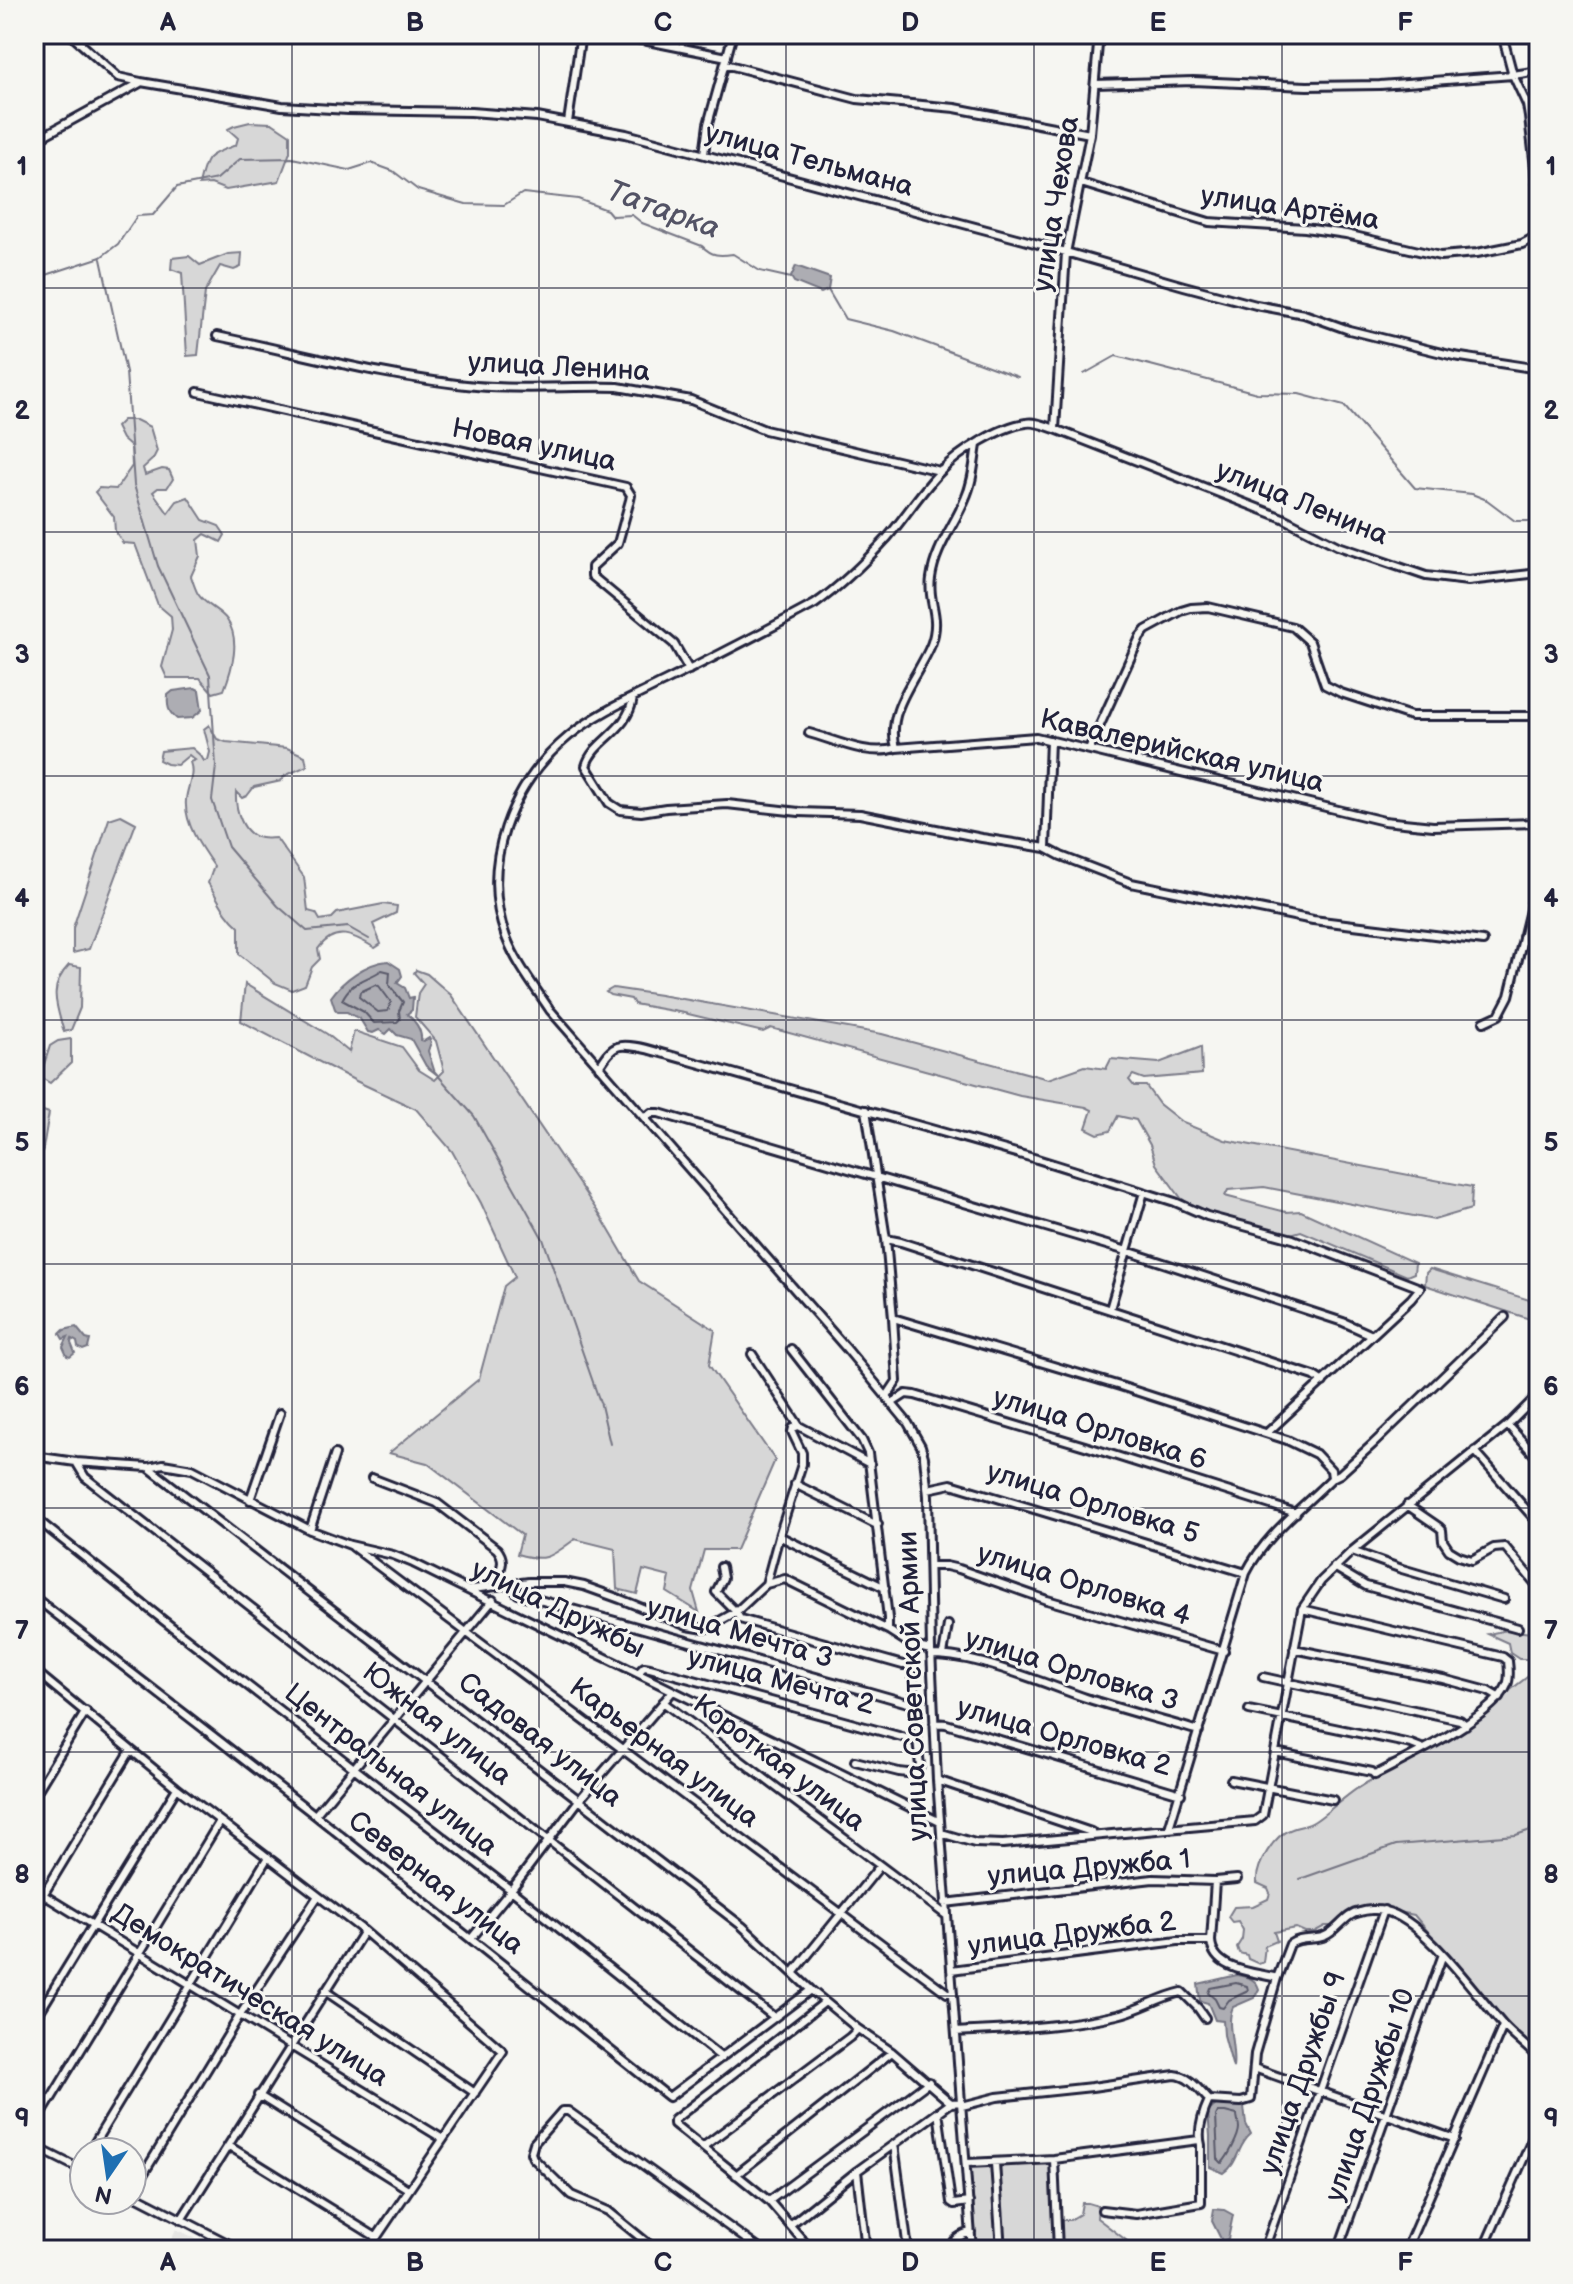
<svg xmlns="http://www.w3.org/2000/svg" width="1573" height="2284" font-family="'Balsamiq Sans',sans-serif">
  <rect width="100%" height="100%" fill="#f6f6f2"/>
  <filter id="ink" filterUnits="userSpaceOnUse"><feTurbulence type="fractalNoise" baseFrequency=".0125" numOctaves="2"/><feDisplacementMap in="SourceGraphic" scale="16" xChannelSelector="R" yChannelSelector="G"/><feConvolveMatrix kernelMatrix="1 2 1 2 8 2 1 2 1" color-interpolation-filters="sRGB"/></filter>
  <g filter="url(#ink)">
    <!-- built -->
    <path fill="#e6e6e4" d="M 176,2229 L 220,2250 L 166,2250 Z"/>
    <!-- green -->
    <path fill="#d7d7d7" stroke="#7c7c89" stroke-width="2" d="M 250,122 L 272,123 L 290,135 L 290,152 L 279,181 L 226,190 L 211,184 L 199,185 C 206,154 207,156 236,145 L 238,138 L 228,129 L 234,126 Z
      M 242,253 L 241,267 L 234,270 L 220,266 L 205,292 L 198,355 L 187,356 L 182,273 L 171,269 L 172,258 L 189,256 L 200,265 L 228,254 Z
      M 123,420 L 136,420 L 150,427 L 157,451 L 153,459 L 143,468 L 145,475 L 162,469 L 169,470 L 173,479 L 167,488 L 158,488 L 153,492 L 168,513 L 177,501 L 188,497 L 203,520 L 219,526 L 225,535 L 221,542 L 205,534 L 198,540 L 200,556 L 191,576 C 193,582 195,589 198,594 C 205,605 220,610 227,620 C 241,640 232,669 224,690 L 213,693 L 200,678 L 167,678 L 162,667 L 172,630 L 171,616 L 158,605 L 135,544 L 123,543 L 115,531 L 114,517 L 95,492 L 99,488 L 116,489 L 132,466 L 131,447 L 122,439 L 116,427 Z
      M 209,725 L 217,739 L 226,742 L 287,748 L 305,756 L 307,766 L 284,776 L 281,781 L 254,787 L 247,796 L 242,798 L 236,792 C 235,809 242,835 261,838 C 266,839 271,838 276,838 L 304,877 L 308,911 L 316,913 L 320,920 L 332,918 L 337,913 L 383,904 L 397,906 L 396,913 L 373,924 L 381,944 L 375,948 C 354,935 335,925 318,949 L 320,959 L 312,967 L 305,985 L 292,990 L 275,983 L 239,954 L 239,927 C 224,914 219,900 208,883 L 214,866 C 201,848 184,823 186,800 C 187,786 195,776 190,762 L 195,760 L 189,755 L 177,765 L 167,764 L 159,760 L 161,751 L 192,748 L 201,756 L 204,761 L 208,760 L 210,752 L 204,729 Z
      M 121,815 L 136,823 L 89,949 L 73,953 L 73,928 L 109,819 Z
      M 69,965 L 81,967 L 80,1008 L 71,1030 L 64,1032 C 56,1004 48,987 69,965 Z
      M 416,970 L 427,974 L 451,995 L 602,1218 L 639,1281 L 715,1330 L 709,1365 L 775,1460 L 736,1550 L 704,1550 L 693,1591 L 699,1612 L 667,1592 L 670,1577 L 643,1570 L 637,1594 L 617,1589 L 615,1549 L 575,1539 C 552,1556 547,1563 517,1554 L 522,1535 L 427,1463 L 389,1453 L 479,1379 L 504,1286 L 515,1277 L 481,1203 L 452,1151 L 416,1109 L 356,1081 L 241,1021 L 245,984 L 327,1034 L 349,1052 L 354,1031 L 402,1047 L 419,1070 L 435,1080 L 444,1071 L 436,1041 L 415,1017 L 418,993 L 424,984 L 414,973 Z
      M 613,988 L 660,995 L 882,1034 L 1048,1079 L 1085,1066 L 1106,1069 L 1111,1059 L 1159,1063 L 1201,1047 L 1202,1074 L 1144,1079 L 1133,1075 L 1129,1080 L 1134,1086 L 1146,1086 L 1159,1104 L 1183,1123 L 1225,1140 L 1472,1187 L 1471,1209 L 1434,1220 L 1264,1187 L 1228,1190 L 1225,1196 L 1286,1212 L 1301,1211 L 1415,1263 L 1414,1273 L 1407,1276 L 1301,1231 L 1287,1235 L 1226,1220 L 1196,1209 L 1181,1198 L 1156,1164 L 1150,1145 L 1136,1120 L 1118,1116 L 1110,1131 L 1098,1134 L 1086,1128 L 1092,1110 L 1086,1107 L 1020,1096 L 771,1028 L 763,1032 L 684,1013 L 634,1004 L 631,999 L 610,995 L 606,992 Z
      M 71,1039 L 71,1063 L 50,1083 L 40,1077 L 50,1046 L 58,1041 Z
      M 34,1108 L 49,1113 L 40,1166 L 34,1175 Z
      M 1430,1269 L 1539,1303 L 1539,1320 L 1536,1321 L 1425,1285 L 1426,1273 Z
      M 1507,1630 L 1539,1634 L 1539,2049 L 1537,2050 L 1505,2023 L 1414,1915 L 1370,1906 L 1349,1913 L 1335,1926 L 1325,1926 L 1314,1932 L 1305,1932 L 1296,1928 L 1274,1932 L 1277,1941 L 1265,1946 L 1263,1962 L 1259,1964 L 1248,1959 L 1247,1955 L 1239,1953 L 1237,1947 L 1242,1939 L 1243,1930 L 1238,1921 L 1232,1922 L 1228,1917 L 1234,1907 L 1253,1906 L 1268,1899 L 1270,1893 L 1268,1888 L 1257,1883 C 1255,1865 1275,1834 1292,1829 C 1300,1826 1308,1826 1315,1821 C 1337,1806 1356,1784 1382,1776 L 1389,1761 L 1423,1752 L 1472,1725 L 1504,1695 L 1531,1674 L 1535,1665 L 1532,1659 L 1519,1659 L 1510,1653 L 1508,1643 L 1488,1634 Z
      M 1048,2163 L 1051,2166 L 1055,2220 L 1070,2220 L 1080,2214 L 1082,2203 L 1088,2203 L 1098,2206 L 1097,2218 L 1139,2250 L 977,2250 L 970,2165 Z"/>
    <!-- water -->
    <path fill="#adadb3" stroke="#757583" stroke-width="2" d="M 796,266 L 830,278 L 828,290 L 821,293 L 794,282 L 791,277 Z
      M 195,688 L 199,690 L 202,710 L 192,718 L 177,719 C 168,712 167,706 168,695 L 173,691 Z
      M 388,961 L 400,969 L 402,976 L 397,983 L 405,988 L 409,998 L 413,997 L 412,1010 L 407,1014 C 414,1019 422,1030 421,1040 L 424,1041 L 429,1038 L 431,1042 L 428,1051 L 435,1073 L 426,1066 L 411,1039 L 397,1035 L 391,1029 L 386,1034 L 379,1030 L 373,1033 L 368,1032 L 360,1019 L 347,1012 L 338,1012 L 335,1009 L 331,997 C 343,980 366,963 388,961 Z
      M 76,1327 L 86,1339 L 90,1340 L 88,1348 L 83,1350 L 78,1347 L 77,1342 L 72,1339 L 71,1343 L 75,1353 L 70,1357 L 67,1356 L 63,1347 L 68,1337 L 63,1339 L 60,1334 L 64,1330 Z
      M 1237,1975 C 1247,1977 1256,1978 1259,1989 L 1254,1998 L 1233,2007 C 1225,2024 1236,2046 1233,2068 L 1224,2035 L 1223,2021 L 1215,2020 L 1208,2003 L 1200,2001 L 1198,1984 Z
      M 1217,2104 L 1244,2107 L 1246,2124 L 1251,2134 C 1238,2144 1238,2164 1224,2173 L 1210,2167 L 1210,2136 L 1208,2112 Z
      M 1214,2209 L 1224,2210 L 1233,2215 L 1228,2239 L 1222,2241 L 1212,2221 Z"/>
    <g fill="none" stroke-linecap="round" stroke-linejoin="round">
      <!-- shore -->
      <path stroke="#5a5a6b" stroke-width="2" d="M 382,970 L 390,972 L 389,985 L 403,1002 L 399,1011 L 400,1019 L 397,1022 L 374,1023 L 364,1012 L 342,1000 C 351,981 365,981 382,970 Z
        M 375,985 L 379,986 L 391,1002 L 388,1011 L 378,1012 L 359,997 L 360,992 Z
        M 1236,1983 L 1247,1986 L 1248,1991 L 1229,2000 L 1223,2008 L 1219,2007 L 1215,1999 L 1208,1993 L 1210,1988 Z
        M 1225,2112 L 1237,2115 C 1237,2120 1239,2124 1239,2128 C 1239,2136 1228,2157 1222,2163 L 1218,2159 L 1216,2116 L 1218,2112 Z"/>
      <!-- stream -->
      <path stroke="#757583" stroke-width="2" d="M 101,259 L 126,372 L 134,485 L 158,566 L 210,675 L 216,766 L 212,800 L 228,847 L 278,906 L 307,931 L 348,927 L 369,939
        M 34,279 L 101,257 L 118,244 L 137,216 L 153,215 L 177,187 L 217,179 L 240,159 L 292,158 L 349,170 L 371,163 L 393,171 L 418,190 L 466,204 L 504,205 L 523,193 L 578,199 L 607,210 L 612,216 L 632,215 L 642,223 L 702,246 C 712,256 719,256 733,254 L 760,271 L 791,278
        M 828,290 L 845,319 L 894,331 L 1018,377
        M 1084,374 L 1116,356 L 1257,393 L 1299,394 L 1344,406 L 1415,488 L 1472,494 L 1487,500 L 1515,521 L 1539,521
        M 435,1072 L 474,1116 L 543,1239 L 601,1405 L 610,1444
        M 1300,1879 L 1396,1845 L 1516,1835 L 1539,1827"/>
      <defs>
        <path id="street" d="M 70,34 L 118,77 L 141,82 L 282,106 L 348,110 L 471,112 L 537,117 L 626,134 L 1024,240 L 1184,286 L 1256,305 L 1304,314 L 1349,330 L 1454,356 L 1539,369
          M 613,34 L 727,57
          M 725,64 L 857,99 L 955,108 L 1090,134
          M 1096,84 L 1193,81 L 1307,86 L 1380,85 L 1513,75 L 1539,71
          M 568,122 L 581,34
          M 34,141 L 140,83
          M 704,154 L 708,124 L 733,34
          M 1081,183 L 1209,222 L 1305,228 L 1346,234 L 1440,256 L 1477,253 L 1522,244 L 1535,237 L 1537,231 L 1538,194 L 1529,117 L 1527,105 L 1513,75 L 1502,34
          M 217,336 C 303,354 388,378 476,386 C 523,390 571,386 618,387 L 691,400 L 765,430 L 940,471
          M 198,392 L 626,487 L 631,495 L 630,500 L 618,543 L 592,567 L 592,576 L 674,644 L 689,670
          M 1055,429 L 1066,253 L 1090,134 L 1099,34
          M 977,445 C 974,463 973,482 965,499 C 954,526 935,548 931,578 C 927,603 942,615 931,645 C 918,677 885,710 896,748 L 1036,737 L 1384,821 L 1433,826 L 1539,823
          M 633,698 C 628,732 593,740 586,766 L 609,803 L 620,810 L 641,812 L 666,808 L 727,804 L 799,812 L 860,814 L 982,838 L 1046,848 L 1061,856 L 1131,883 L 1313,920 L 1483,941
          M 809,733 C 835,740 869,757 896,748
          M 1089,749 L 1140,637 L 1146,630 L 1181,611 L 1191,608 L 1208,607 L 1293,627 L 1310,642 L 1325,685 L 1341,693 L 1411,716 L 1539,716
          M 1046,848 L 1050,740
          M 1523,937 L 1539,946
          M 1484,1022 L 1499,1015 L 1509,996 L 1539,873
          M 599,1067 C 604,1060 609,1050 617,1047 C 628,1042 656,1052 669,1055 L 1037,1159 L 1175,1202 L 1207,1216 L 1293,1239 L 1420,1288 L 1411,1299 L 1267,1433
          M 866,1110 L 886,1239 L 893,1318 L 897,1381 L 887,1396
          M 645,1118 L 651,1113 L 659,1113 L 1127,1251 L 1343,1322 L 1372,1335
          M 886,1239 L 901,1242 L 1314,1376 L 1323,1382
          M 1110,1309 L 1144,1192
          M 893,1318 L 1120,1386 L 1287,1440 L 1316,1454 L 1331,1470 L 1332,1478
          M 791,1349 L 862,1440 L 868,1453 L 888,1618 L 888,1630
          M 752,1354 L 799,1426
          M 892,1403 L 906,1394 L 915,1395 L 1085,1446 L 1296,1513
          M 1508,1425 L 1539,1460
          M 799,1426 L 870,1464
          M 1475,1451 L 1539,1524
          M 34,1456 L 76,1462 L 148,1467 L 742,1926 L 811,1990 L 858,2029 L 892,2052 L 951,2103 L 962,2102
          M 76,1462 L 85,1477 L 774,2017
          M 149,1467 L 163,1464 L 192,1469 L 310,1530 L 350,1545 L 393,1555 L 413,1563 L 940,1822
          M 372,1478 L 437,1503 L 497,1549 C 506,1560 501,1568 496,1581 L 499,1585
          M 795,1484 L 875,1524 L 878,1524
          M 928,1489 L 951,1484 L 1246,1573
          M 250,1500 L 280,1413
          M 1407,1505 L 1439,1527 L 1442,1530 L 1443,1541 L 1449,1550 L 1459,1556 L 1472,1560 L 1494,1548 L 1505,1547 L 1539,1588
          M 34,1517 L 163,1620 L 511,1890 L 722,2058
          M 310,1530 L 335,1454
          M 779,1536 L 885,1588
          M 353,1547 L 947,1993 L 953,1993
          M 1352,1551 L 1402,1569 L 1504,1599
          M 930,1566 L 946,1566 L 959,1569 L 1047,1600 L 1224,1651
          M 721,1567 L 723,1578 L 716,1592 L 736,1612 L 740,1619 L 903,1665 L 911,1664
          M 1334,1567 L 1366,1586 L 1518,1628
          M 766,1584 L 779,1536 L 802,1464 L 802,1453 L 792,1432 L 793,1428 L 799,1426
          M 510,1585 L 518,1594 L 866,1691 L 908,1703 L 915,1702
          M 472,1589 L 529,1582 L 564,1582 L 584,1586 L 620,1599 L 687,1626 L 705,1629 L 736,1612 L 766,1584 L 785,1579 L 888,1630 L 913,1646 L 931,1650
          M 34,1597 L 315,1815 L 669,2097 L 811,1990
          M 1294,1649 L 1443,1679 L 1488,1691 L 1500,1698
          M 931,1655 C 975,1654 1043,1683 1086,1698 C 1123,1710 1162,1720 1199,1731
          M 943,1655 L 948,1625
          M 34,1670 L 177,1788 L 364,1931 L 503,2051 L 368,2250
          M 638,1673 L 644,1667 L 650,1668 L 913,1740 L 917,1739 L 918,1729 L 911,1664 L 913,1646
          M 1263,1677 L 1460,1720 L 1466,1725
          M 663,1702 L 946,1915
          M 1249,1710 L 1411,1744 L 1424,1749
          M 934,1723 L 946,1724 L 1181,1794
          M 1275,1752 L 1372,1772 L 1375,1775 C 1407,1758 1494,1717 1507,1685 C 1510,1678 1509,1669 1508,1661 L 1503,1657 L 1302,1609
          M 855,1761 L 899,1772 L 916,1774 L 920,1766 L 917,1739
          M 937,1780 L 1091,1832 L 1092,1836
          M 1231,1780 L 1333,1800
          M 34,1796 L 86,1711
          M 315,1815 L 493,1600
          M 1169,1828 L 1246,1573 C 1265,1535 1302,1508 1332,1478 L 1340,1474 L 1373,1444 L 1505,1317
          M 941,1833 L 975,1843 L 1003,1844 L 1255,1821 L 1263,1815 L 1302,1609 L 1321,1581 L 1352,1551 L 1508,1425 L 1539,1394
          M 34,1889 L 443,2139
          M 945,1903 L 1153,1879 L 1215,1881 L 1237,1879
          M 34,1910 L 131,1750
          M 471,1939 L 511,1890 L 580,1799 L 673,1691
          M 1211,1941 L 1215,1881
          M 951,1970 L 1178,1941 L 1211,1941 C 1213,1971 1255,1972 1277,1978
          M 794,1972 L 880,1866
          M 325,1991 L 475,2093
          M 34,2021 L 177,1788
          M 956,2032 C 1008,2029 1066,2027 1117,2015 C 1140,2010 1159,1997 1182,1992 L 1198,2008 L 1205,2018
          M 1254,2068 L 1455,2139
          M 258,2095 L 408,2189
          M 1209,2100 L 1241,2102 L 1251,2099 L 1255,2054 L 1277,1978 L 1290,1944 C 1301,1936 1314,1941 1325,1936 C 1339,1930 1345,1914 1360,1912 C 1366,1910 1377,1909 1384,1911 C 1423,1918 1477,1996 1503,2025 C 1514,2037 1528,2047 1539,2059
          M 962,2106 L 997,2097 L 1092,2087 L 1175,2075 C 1190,2076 1199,2090 1209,2100
          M 938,2112 L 951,2202 L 954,2204 L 969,2202
          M 34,2127 L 220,1821
          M 894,2144 L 908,2250
          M 34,2146 L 84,2171
          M 229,2146 L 376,2237
          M 704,2146 L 850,2037 L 858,2029
          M 89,2152 L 268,1857
          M 1054,2159 L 1058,2250
          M 967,2163 L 1054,2159 L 1199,2140
          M 995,2163 L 1001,2250
          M 857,2171 L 866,2250
          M 736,2175 L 892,2052
          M 132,2193 L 240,2015 L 318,1896
          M 132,2194 L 241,2250
          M 769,2201 L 929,2082
          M 1102,2210 L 1136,2214 L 1201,2203 L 1201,2145 C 1197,2130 1203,2113 1209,2100
          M 181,2220 L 364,1931
          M 790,2225 L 857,2171 L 951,2103
          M 656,2250 L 608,2211 L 571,2195 L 533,2158 L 531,2153 L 534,2143 L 562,2111 L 568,2111 L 761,2250
          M 815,2250 L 806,2244 L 769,2201 L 674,2124 L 674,2120 L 825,2002
          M 951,2250 C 951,2240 962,2234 971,2232
          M 972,2250 L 937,1780 L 931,1650 L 928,1496 L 924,1457 L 921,1446 L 908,1423 L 846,1348 L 550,1010 C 534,986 516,963 506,937 C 479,864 511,784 569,736 C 597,713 632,698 664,682 C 715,657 765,631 815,604 C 842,585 865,562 887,538 C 906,516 921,491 941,471 C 959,452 999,427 1026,423 C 1035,421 1046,426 1055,429 L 1283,518 L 1338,546 L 1426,576 L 1468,581 L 1539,573
          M 1144,2250 L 1148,2250
          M 1264,2250 L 1384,1910
          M 1338,2250 L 1443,1954
          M 1406,2250 L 1503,2026
          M 1483,2250 L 1539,2124"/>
      </defs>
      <!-- street casing -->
      <use href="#street" stroke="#22223b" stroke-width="12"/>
      <!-- street -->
      <use href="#street" stroke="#f6f6f2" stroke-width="6"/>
    </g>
  </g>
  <!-- grid -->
  <path fill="none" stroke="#22223b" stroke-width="2" stroke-opacity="0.55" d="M 292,34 L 292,2250M 539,34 L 539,2250M 786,34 L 786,2250M 1034,34 L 1034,2250M 1282,34 L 1282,2250M 34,288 L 1539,288M 34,532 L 1539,532M 34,776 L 1539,776M 34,1020 L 1539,1020M 34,1264 L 1539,1264M 34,1508 L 1539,1508M 34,1752 L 1539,1752M 34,1996 L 1539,1996"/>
  <g text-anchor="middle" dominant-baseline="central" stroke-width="6" stroke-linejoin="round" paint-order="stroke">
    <!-- street labels -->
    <g font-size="28" fill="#22223b" stroke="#f6f6f2">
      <text transform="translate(809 160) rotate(15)">улица Тельмана</text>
      <text transform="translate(1056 204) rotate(-81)">улица Чехова</text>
      <text transform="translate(1290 208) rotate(8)">улица Артёма</text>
      <text transform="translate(559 367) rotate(3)">улица Ленина</text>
      <text transform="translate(534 445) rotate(12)">Новая улица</text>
      <text transform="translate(1302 503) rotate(22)">улица Ленина</text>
      <text transform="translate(1182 751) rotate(13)">Кавалерийская улица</text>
      <text transform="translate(1100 1429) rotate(17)">улица Орловка 6</text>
      <text transform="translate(1093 1503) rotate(17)">улица Орловка 5</text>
      <text transform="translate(1084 1585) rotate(17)">улица Орловка 4</text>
      <text transform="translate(558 1609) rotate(26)">улица Дружбы</text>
      <text transform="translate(740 1633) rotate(16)">улица Мечта 3</text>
      <text transform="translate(1072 1670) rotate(17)">улица Орловка 3</text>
      <text transform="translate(781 1681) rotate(15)">улица Мечта 2</text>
      <text transform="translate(913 1686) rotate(-92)">улица Советской Армии</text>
      <text transform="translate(437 1724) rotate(38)">Южная улица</text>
      <text transform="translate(1064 1737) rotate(16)">улица Орловка 2</text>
      <text transform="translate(540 1740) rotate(38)">Садовая улица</text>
      <text transform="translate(664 1753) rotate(37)">Карьерная улица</text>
      <text transform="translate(779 1763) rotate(37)">Короткая улица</text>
      <text transform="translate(391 1770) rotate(38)">Центральная улица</text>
      <text transform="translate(1089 1868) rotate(-5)">улица Дружба 1</text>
      <text transform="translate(436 1883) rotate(38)">Северная улица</text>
      <text transform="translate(1072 1934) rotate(-7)">улица Дружба 2</text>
      <text transform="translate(250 1995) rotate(32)">Демократическая улица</text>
      <text transform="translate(1303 2073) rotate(-71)">улица Дружбы 9</text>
      <text transform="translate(1370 2095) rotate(-71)">улица Дружбы 10</text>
    </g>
    <!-- water labels -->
    <g font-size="30" font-style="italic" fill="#535365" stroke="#f6f6f2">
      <text transform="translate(663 210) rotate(20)">Татарка</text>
    </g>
  </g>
  <!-- margin -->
  <rect width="1573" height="2284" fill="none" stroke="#f6f6f2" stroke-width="88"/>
  <!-- north arrow -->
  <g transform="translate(108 2176) rotate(193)"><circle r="38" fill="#f6f6f2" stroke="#a1a1a9" stroke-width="2"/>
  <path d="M0-6L14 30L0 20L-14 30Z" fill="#1f6fb2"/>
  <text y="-12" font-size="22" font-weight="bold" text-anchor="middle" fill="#22223b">N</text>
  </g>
  <rect x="44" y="44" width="1485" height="2196" fill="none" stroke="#22223b" stroke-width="3"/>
  <g font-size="26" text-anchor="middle" font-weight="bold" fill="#22223b">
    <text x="168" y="31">A</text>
    <text x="415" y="31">B</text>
    <text x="663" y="31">C</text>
    <text x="910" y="31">D</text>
    <text x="1158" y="31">E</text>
    <text x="1405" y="31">F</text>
    <text x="22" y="175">1</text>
    <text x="1551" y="175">1</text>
    <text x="22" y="419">2</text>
    <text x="1551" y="419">2</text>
    <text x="22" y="663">3</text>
    <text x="1551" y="663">3</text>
    <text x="22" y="907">4</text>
    <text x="1551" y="907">4</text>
    <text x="22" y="1151">5</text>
    <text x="1551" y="1151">5</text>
    <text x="22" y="1395">6</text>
    <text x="1551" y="1395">6</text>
    <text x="22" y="1639">7</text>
    <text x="1551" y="1639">7</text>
    <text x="22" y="1883">8</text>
    <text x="1551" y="1883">8</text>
    <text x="22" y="2127">9</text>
    <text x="1551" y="2127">9</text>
    <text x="168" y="2271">A</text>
    <text x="415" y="2271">B</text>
    <text x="663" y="2271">C</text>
    <text x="910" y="2271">D</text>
    <text x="1158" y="2271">E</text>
    <text x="1405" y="2271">F</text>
  </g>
</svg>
